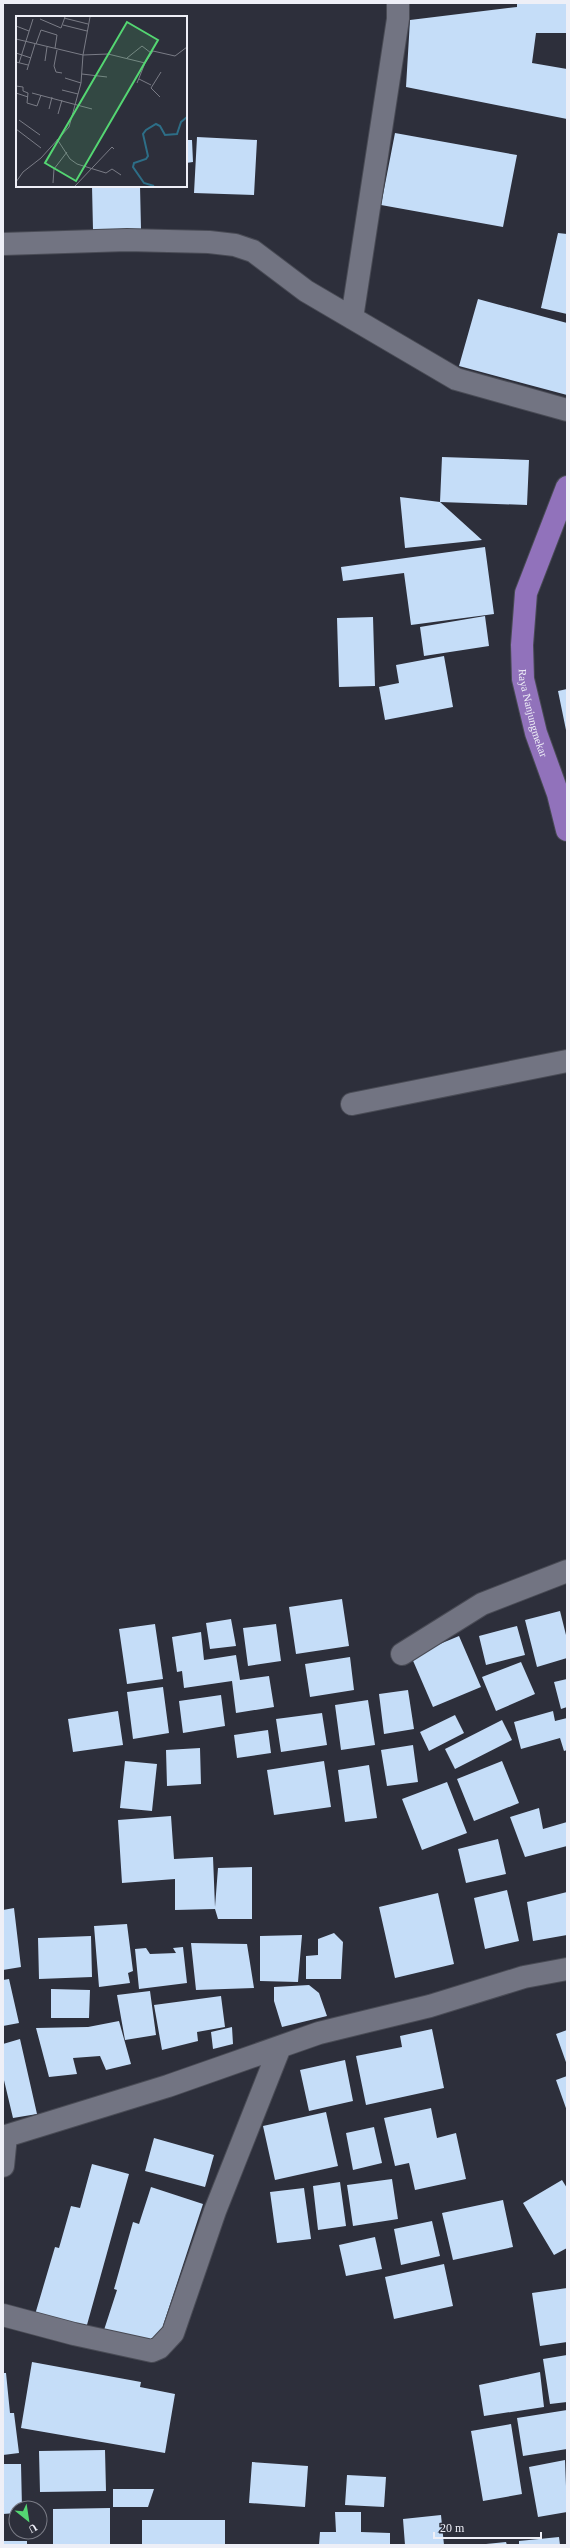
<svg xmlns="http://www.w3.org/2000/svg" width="570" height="2548" font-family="Georgia,serif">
  <rect width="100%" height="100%" fill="#2d2f3b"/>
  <!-- building -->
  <path fill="#c5ddf8" d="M 517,3 L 567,3 L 567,33 L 536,33 L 532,63 L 567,69 L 567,119 L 406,87 L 410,20 L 517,7 Z
    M 395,133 L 517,155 L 503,227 L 381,205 Z
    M 197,137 L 257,140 L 254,195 L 194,193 Z
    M 186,140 L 192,140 L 193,162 L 186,163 Z
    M 92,186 L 140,186 L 141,229 L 93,230 Z
    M 558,233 L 567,234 L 567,314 L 541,308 Z
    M 478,299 L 567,323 L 567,395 L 459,366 Z
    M 442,457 L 529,460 L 527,505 L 440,502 Z
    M 400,497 L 440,502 L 482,540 L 405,548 Z
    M 485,547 L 494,614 L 411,625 L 404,573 L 343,581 L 341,567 Z
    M 485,616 L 489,646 L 424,656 L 420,627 Z
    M 373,617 L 375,686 L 339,687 L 337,618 Z
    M 444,656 L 453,707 L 385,720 L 379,687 L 399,683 L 396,665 Z
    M 567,689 L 567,730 L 566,730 L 558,691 Z
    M 342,1599 L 349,1646 L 296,1654 L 289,1607 Z
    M 560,1611 L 567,1639 L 567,1658 L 537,1667 L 525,1620 Z
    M 231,1619 L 236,1646 L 210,1649 L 206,1623 Z
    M 155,1624 L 163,1679 L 127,1684 L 119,1629 Z
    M 276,1624 L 281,1661 L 248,1666 L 243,1628 Z
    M 517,1626 L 525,1655 L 486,1665 L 479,1636 Z
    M 201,1632 L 204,1660 L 236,1655 L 240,1680 L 269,1676 L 274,1707 L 236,1713 L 232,1681 L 184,1688 L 182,1671 L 177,1672 L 172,1637 Z
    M 459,1636 L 481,1687 L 433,1707 L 411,1656 Z
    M 350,1657 L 354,1690 L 310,1697 L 305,1664 Z
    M 521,1662 L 535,1694 L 496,1711 L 482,1677 Z
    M 567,1679 L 567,1707 L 561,1709 L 554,1682 Z
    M 163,1687 L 169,1733 L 133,1739 L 127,1692 Z
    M 408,1690 L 414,1729 L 384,1734 L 379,1694 Z
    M 221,1695 L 225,1726 L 183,1733 L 179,1701 Z
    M 368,1700 L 375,1745 L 341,1750 L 335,1705 Z
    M 118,1711 L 123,1745 L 73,1752 L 68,1719 Z
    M 553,1711 L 555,1721 L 567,1718 L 567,1750 L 564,1751 L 560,1738 L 521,1749 L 514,1722 Z
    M 322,1713 L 327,1745 L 281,1752 L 276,1719 Z
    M 455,1715 L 464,1733 L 429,1751 L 420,1732 Z
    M 502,1720 L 512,1740 L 455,1769 L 445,1749 Z
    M 268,1730 L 271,1753 L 237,1758 L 234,1735 Z
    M 413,1745 L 418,1782 L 387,1786 L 381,1750 Z
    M 200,1748 L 201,1784 L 167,1786 L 166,1750 Z
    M 125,1761 L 157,1764 L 152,1811 L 120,1808 Z
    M 324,1761 L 331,1807 L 274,1815 L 267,1770 Z
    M 502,1761 L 519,1803 L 474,1821 L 457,1779 Z
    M 369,1765 L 377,1818 L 345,1822 L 338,1770 Z
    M 447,1782 L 467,1833 L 422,1850 L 402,1799 Z
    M 539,1808 L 543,1829 L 567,1822 L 567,1846 L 525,1857 L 510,1817 Z
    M 171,1816 L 174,1859 L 213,1857 L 215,1907 L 218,1868 L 252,1867 L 252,1919 L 218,1919 L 215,1909 L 175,1910 L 175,1879 L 122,1883 L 118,1820 Z
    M 498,1839 L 506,1874 L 466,1883 L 458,1849 Z
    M 507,1890 L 519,1941 L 485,1949 L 474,1898 Z
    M 567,1892 L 567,1935 L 533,1941 L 527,1902 Z
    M 438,1893 L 454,1964 L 395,1978 L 379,1907 Z
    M 14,1908 L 21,1967 L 3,1970 L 3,1910 Z
    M 127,1924 L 133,1971 L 128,1973 L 130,1983 L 99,1987 L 94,1926 Z
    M 334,1933 L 343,1942 L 341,1979 L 306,1979 L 306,1956 L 318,1955 L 318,1939 Z
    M 302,1935 L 298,1982 L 260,1981 L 260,1936 Z
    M 91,1936 L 92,1977 L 39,1979 L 38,1938 Z
    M 191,1943 L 247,1944 L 254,1988 L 196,1990 Z
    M 183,1947 L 187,1983 L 139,1989 L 135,1949 L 146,1948 L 150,1954 L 176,1953 L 173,1948 Z
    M 9,1979 L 19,2023 L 3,2026 L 3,1980 Z
    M 309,1985 L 319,1993 L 327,2016 L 282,2027 L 274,2001 L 274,1987 Z
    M 51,1989 L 90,1990 L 89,2018 L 51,2018 Z
    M 150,1991 L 156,2035 L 125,2040 L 117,1995 Z
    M 221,1996 L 225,2027 L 197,2032 L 198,2041 L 162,2050 L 154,2005 Z
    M 119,2021 L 131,2064 L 106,2070 L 100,2056 L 73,2058 L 77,2074 L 49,2077 L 36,2028 L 88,2027 Z
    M 232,2027 L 233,2044 L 213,2049 L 211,2032 Z
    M 432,2029 L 444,2088 L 366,2105 L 356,2056 L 402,2047 L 400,2036 Z
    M 567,2030 L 567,2065 L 556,2034 Z
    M 20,2039 L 37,2114 L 13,2118 L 3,2076 L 3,2044 Z
    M 345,2060 L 353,2101 L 309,2111 L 300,2070 Z
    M 567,2076 L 567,2111 L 556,2080 Z
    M 431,2108 L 437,2138 L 456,2133 L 466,2179 L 415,2190 L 409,2163 L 395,2166 L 384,2118 Z
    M 326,2112 L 338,2166 L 275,2180 L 263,2126 Z
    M 374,2127 L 382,2163 L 353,2170 L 346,2133 Z
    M 154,2138 L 214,2155 L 205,2187 L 145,2171 Z
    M 92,2164 L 129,2174 L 85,2332 L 34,2318 L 55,2247 L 59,2248 L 71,2206 L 80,2208 Z
    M 392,2179 L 398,2219 L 353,2226 L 347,2185 Z
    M 562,2180 L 567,2188 L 567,2248 L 554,2255 L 523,2203 Z
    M 340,2182 L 346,2226 L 318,2230 L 313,2186 Z
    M 151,2187 L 203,2204 L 156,2347 L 104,2330 L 117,2290 L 114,2289 L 133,2222 L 139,2224 Z
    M 304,2188 L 311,2239 L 277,2243 L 270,2192 Z
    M 503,2200 L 513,2247 L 453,2260 L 442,2213 Z
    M 432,2221 L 440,2256 L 401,2265 L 394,2229 Z
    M 375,2237 L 382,2269 L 346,2276 L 339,2245 Z
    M 444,2264 L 453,2306 L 394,2319 L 385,2277 Z
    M 567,2288 L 567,2342 L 540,2346 L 532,2293 Z
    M 567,2355 L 567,2402 L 550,2404 L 543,2359 Z
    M 32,2362 L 141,2382 L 140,2387 L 175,2394 L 165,2453 L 21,2428 Z
    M 540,2372 L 544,2407 L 484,2416 L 479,2385 Z
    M 3,2373 L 6,2373 L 10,2413 L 14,2413 L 19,2453 L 3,2455 Z
    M 567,2410 L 567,2449 L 523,2456 L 517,2418 Z
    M 511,2424 L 522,2494 L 483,2501 L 471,2431 Z
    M 105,2450 L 106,2491 L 40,2492 L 39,2451 Z
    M 565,2460 L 567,2512 L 538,2517 L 529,2467 Z
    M 252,2462 L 308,2466 L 305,2507 L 249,2503 Z
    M 3,2464 L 21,2464 L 22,2508 L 16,2508 L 16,2513 L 3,2514 Z
    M 347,2475 L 386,2477 L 384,2507 L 345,2505 Z
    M 113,2489 L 154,2489 L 148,2507 L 113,2507 Z
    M 110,2508 L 110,2545 L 53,2545 L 53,2509 Z
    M 335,2512 L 361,2512 L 361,2532 L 390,2533 L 390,2545 L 319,2545 L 320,2532 L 336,2532 Z
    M 441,2515 L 444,2545 L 405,2545 L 403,2519 Z
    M 142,2520 L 225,2520 L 225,2545 L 142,2545 Z
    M 559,2537 L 560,2545 L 519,2545 L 519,2541 Z
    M 3,2541 L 27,2541 L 27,2545 L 3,2545 Z
    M 506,2542 L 507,2545 L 486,2545 L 486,2544 Z"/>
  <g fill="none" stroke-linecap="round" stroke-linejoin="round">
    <defs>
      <path id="minor" d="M 3,244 L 127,240 L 209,242 L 235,245 L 253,251 L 306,291 L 456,379 L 567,410
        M 352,318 L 398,19 L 398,3
        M 352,1104 L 567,1061
        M 402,1654 L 482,1604 L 567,1571
        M 3,2166 L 6,2136 L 168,2086 L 319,2033 L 430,2006 L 524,1977 L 567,1969
        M 3,2315 L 74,2334 L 152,2351 L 159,2348 L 173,2333 L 215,2211 L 280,2047"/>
      <g id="major">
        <path id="s1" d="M 567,487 L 526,593 L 522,645 L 523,679 L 536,733 L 558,794 L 567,830"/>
      </g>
    </defs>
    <!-- minor casing -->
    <use href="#minor" stroke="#494b55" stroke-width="24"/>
    <!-- major casing -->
    <use href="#major" stroke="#494b55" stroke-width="24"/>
    <!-- minor -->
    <use href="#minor" stroke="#727482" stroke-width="22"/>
    <!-- major -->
    <use href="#major" stroke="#9172bb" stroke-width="22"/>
  </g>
  <g text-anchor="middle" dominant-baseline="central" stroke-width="4" stroke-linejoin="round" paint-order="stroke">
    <!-- street labels -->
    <g font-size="11" fill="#eeeff7" stroke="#2d2f3b">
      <text stroke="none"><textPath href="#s1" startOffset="235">Raya Nanjungmekar</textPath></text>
    </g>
  </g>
  <!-- overview -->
  <g transform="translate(16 16)">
    <rect width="171" height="171" fill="#2d2f3b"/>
    <path fill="none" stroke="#2d6e87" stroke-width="2" d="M 138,170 L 128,167 L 117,151 L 118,147 L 130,143 L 132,140 L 127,118 L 130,114 L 140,108 L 144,110 L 149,119 L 161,118 L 165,106 L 171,101"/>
    <path fill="none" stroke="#7a7c86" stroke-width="1" d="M 74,1 L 67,39 L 92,38 L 129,47 L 137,35 L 159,40 L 171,31M 48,2 L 72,8M 24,3 L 45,12 L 49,1M 47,9 L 71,15M 0,10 L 13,15M 0,23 L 67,39 L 65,67 L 53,111 L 25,142 L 7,156 L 0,166M 20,28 L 25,14 L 41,19 L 39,32M 41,34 L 38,50 L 40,56 L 46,57M 0,37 L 15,42M 111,42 L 126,30 L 135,37M 29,45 L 31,31M 0,46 L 12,49M 3,47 L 17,3M 11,54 L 19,28M 66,58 L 91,61M 49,62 L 65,67M 123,63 L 135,69M 121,67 L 129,47M 0,70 L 7,71 L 7,75 L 12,77 L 11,87 L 21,90 L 25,79M 46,74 L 62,78M 0,77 L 12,81M 16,77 L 76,93M 144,81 L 135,72 L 145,56M 33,93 L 36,81M 42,98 L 46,84M 3,104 L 24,119M 0,113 L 25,132M 41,123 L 54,143 L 61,148 L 90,157 L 96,153 L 105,159M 37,167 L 38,153 L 51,136M 59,170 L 96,131 L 98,133"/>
    <path fill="#54d672" fill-opacity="0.15" stroke="#54d672" stroke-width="2" d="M 111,6 L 142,24 L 60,165 L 29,147 Z"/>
    <rect width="171" height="171" fill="none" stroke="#eeeff7" stroke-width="2"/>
  </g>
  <!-- border -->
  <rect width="570" height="2548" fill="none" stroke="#eeeff7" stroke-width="8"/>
  <!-- north arrow -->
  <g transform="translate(28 2520) rotate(150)"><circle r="19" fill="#2d2f3b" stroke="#7a7c86"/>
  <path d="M0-3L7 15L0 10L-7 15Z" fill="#54d672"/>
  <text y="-6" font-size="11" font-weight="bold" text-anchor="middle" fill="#eeeff7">U</text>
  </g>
  <!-- scale -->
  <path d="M434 2532v6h107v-6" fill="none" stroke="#eeeff7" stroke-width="2"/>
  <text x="440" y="2532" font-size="12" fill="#eeeff7" stroke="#2d2f3b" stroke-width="3" paint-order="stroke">20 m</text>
</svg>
